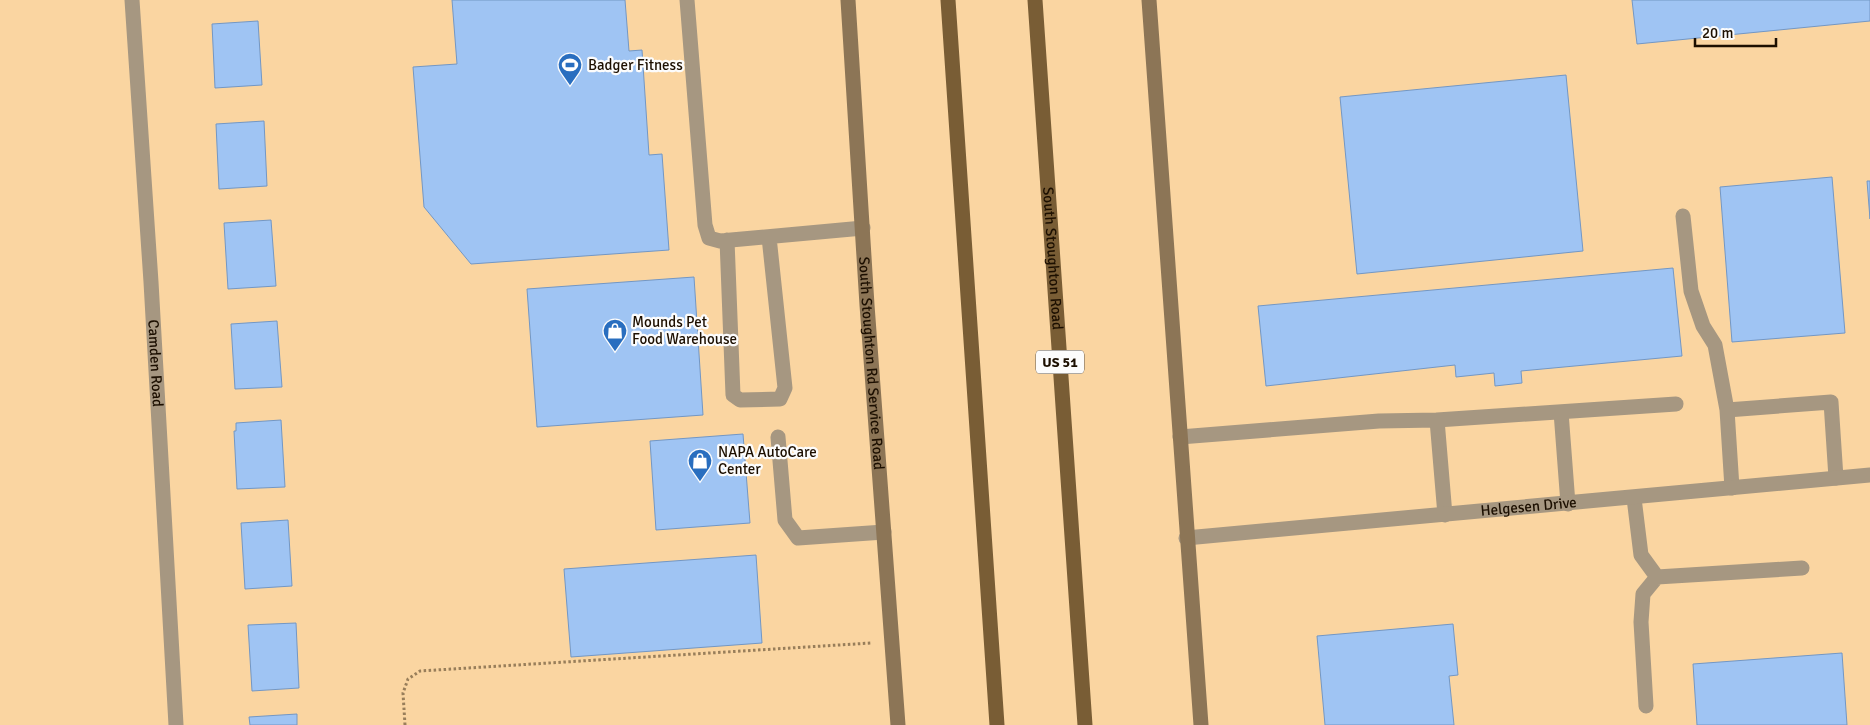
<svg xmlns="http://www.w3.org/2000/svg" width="1870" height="725" font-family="Signika,sans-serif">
  <rect width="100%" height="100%" fill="#fad5a1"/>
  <!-- building -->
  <path fill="#9fc4f3" stroke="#7397c4" d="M 452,0 L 625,0 L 629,51 L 642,50 L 649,155 L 662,154 L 669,250 L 471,264 L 424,207 L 413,67 L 457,64 Z
    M 1632,0 L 1870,0 L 1870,21 L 1637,44 Z
    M 258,21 L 262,85 L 215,88 L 212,24 Z
    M 1566,75 L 1583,251 L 1357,274 L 1340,97 Z
    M 264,121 L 267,186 L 219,189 L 216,124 Z
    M 1832,177 L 1845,333 L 1732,342 L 1720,187 Z
    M 1867,181 L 1870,181 L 1870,219 Z
    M 271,220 L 276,286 L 228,289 L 224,223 Z
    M 1673,268 L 1682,356 L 1521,371 L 1522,383 L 1495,386 L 1494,373 L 1456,377 L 1455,365 L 1266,386 L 1258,306 Z
    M 694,277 L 703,415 L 537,427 L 527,289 Z
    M 277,321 L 282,387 L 235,389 L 231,324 Z
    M 281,420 L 285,487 L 237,489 L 234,431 L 236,431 L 236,423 Z
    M 743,434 L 750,523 L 656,530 L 650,441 Z
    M 288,520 L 292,586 L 245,589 L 241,523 Z
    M 756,555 L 762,643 L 571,657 L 564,569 Z
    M 296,623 L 299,688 L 252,691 L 248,625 Z
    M 1453,624 L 1458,675 L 1449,676 L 1454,725 L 1325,725 L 1317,636 Z
    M 1842,653 L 1847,725 L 1697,725 L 1693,664 Z
    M 297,714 L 297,725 L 250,725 L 249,717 Z"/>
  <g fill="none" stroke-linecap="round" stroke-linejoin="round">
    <!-- path -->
    <path stroke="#987e5a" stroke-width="3" stroke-dasharray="2.5 2.5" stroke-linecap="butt" d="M 405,725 L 403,693 L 408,679 L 420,671 L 871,643"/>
    <!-- lane -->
    <path stroke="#a69781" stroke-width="15" d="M 687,0 L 705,225 L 709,238 L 720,241 L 863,228
      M 1683,216 L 1691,291 L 1703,326 L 1715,345 L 1727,410
      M 727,240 L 733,395 L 740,400 L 780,399 L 785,388 L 769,237
      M 1561,412 L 1568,504
      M 1437,420 L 1445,515
      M 778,437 L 785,520 L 798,538 L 884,532
      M 1180,437 L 1379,421 L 1437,420 L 1676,404
      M 1732,488 L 1727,410 L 1831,402 L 1836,478
      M 1634,498 L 1641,555 L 1657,577 L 1802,568
      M 1646,706 L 1641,622 L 1643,594 L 1657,577"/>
    <!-- street -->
    <g stroke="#a69781" stroke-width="15">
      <path id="s1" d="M 132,0 L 151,282 L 176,725"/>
      <path id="s2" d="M 1186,538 L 1870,475"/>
    </g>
    <!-- secondary -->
    <g stroke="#8c7556" stroke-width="15">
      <path id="s3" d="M 848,0 L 867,305 L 898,725"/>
      <path d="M 1149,0 L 1201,725"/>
    </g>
    <!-- primary -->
    <g stroke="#795d35" stroke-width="15">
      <path d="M 948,0 L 997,725"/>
      <path id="s4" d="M 1035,0 L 1085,725"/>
    </g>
  </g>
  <!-- icons -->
  <defs>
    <symbol id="stadium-pin" viewBox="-11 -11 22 30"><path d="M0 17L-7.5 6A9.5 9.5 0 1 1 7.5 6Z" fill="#296ebf" stroke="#fcfcfc"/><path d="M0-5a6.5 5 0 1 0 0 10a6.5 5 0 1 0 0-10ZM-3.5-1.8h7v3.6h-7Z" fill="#fff"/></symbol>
    <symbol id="shop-pin" viewBox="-11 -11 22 30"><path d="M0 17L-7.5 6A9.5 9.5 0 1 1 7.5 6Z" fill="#296ebf" stroke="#fcfcfc"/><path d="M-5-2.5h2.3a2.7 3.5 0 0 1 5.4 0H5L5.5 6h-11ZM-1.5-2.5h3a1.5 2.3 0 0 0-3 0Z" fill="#fff"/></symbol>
  </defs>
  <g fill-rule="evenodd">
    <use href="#stadium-pin" x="556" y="51" width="28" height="38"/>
    <use href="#shop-pin" x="601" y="317" width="28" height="38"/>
    <use href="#shop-pin" x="686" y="447" width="28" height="38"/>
  </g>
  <g text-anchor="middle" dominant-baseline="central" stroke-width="4.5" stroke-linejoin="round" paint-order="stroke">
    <!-- shield labels -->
    <rect fill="#fcfcfc" stroke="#5f564c" stroke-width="1" x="1036" y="350.5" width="48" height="23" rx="4"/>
    <g font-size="14" font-weight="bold" fill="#1c0f00">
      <text x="1060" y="362">US 51</text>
    </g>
    <!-- poi labels -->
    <g font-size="15" fill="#1c0f00" stroke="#fcfcfc" text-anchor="start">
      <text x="588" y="65">Badger Fitness</text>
      <text x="632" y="322">Mounds Pet<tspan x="632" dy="17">Food Warehouse</tspan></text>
      <text x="718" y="452">NAPA AutoCare<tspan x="718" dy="17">Center</tspan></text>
    </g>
    <!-- street labels -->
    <g font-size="15" fill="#1c0f00" stroke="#fcfcfc">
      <text stroke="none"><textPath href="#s4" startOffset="259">South Stoughton Road</textPath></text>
      <text stroke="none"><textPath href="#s1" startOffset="364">Camden Road</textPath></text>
      <text stroke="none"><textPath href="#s3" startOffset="364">South Stoughton Rd Service Road</textPath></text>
      <text stroke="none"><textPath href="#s2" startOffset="344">Helgesen Drive</textPath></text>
    </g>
  </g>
  <!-- scale -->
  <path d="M1695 38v8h81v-8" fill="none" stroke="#1c0f00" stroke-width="2.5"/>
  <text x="1702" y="38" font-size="15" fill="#1c0f00" stroke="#fcfcfc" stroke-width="4" paint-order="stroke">20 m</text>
</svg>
